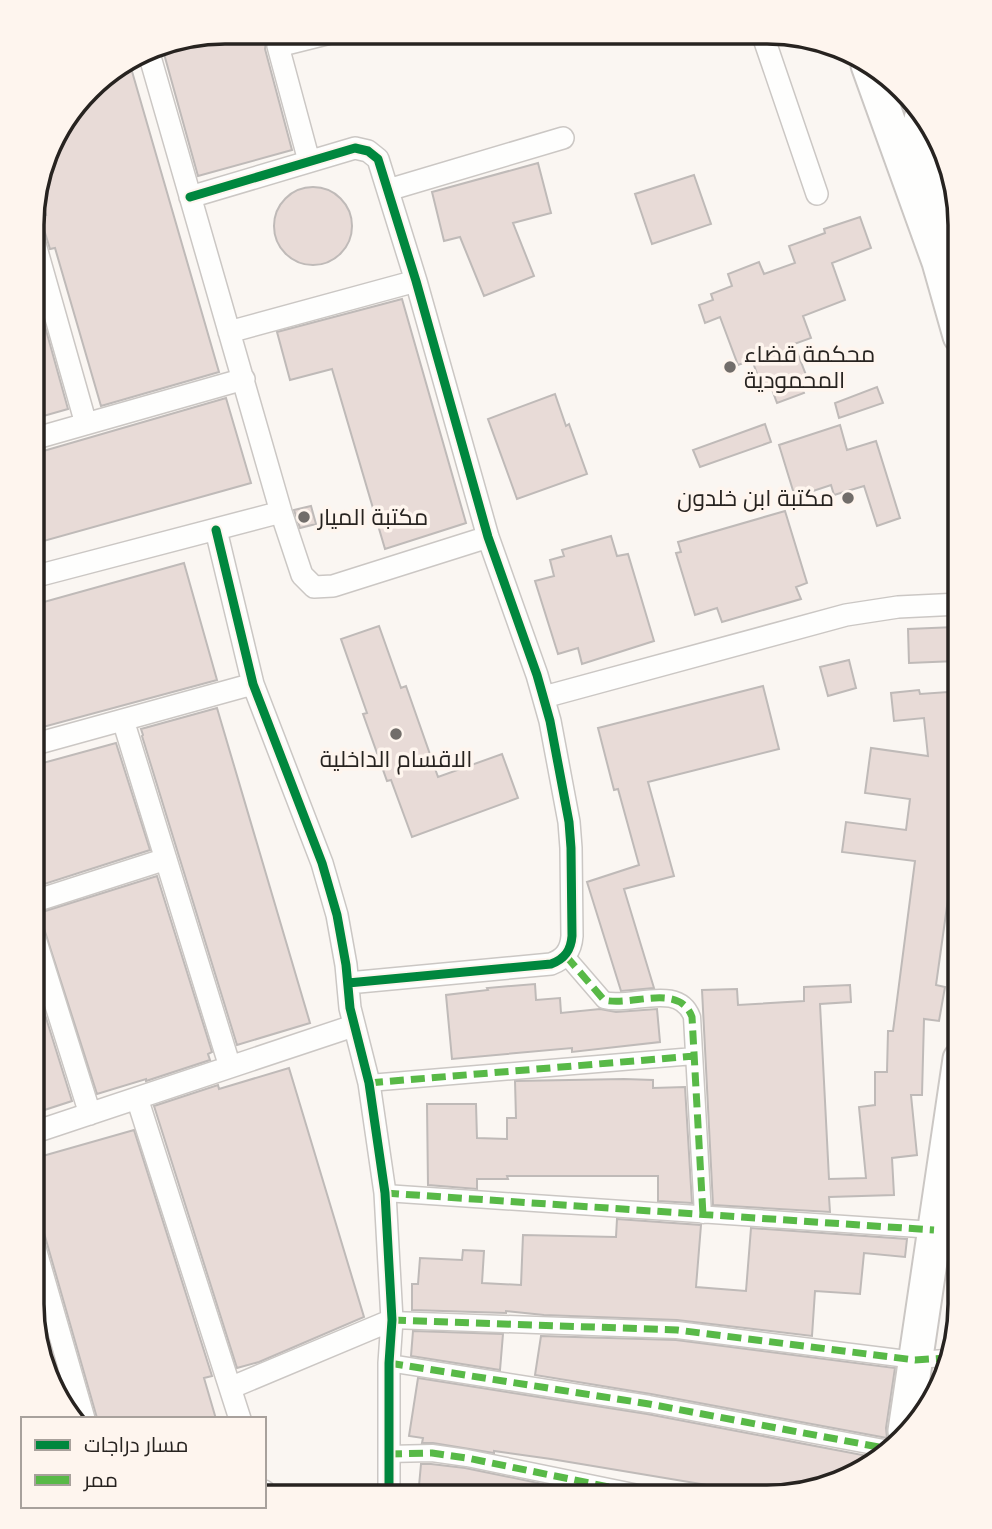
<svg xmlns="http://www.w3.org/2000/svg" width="992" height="1529" font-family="'Nunito Sans',Cairo,sans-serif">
  <rect width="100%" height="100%" fill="#faf6f2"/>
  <!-- building -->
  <path fill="#e8dbd7" stroke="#bfbab8" stroke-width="2" d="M 225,32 L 263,32 L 266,42 L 265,49 L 292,150 L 198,176 L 161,43 Z
    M 129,61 L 219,372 L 101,406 L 55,248 L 50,249 L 45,233 L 42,227 L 33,224 L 33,217 L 46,215 L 37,187 L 57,128 L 98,79 Z
    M 538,163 L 551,213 L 513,223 L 534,276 L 484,296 L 460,237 L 444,241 L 432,192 Z
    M 694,175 L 711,224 L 652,244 L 635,194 Z
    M274 226a39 39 0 1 1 78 0a39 39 0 1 1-78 0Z
    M 860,217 L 871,248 L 832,263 L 845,300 L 803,316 L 811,338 L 794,344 L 806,375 L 798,378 L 804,393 L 777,403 L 771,387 L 763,390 L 752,360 L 738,365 L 720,317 L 705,323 L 699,305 L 713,300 L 711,294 L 732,286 L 728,274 L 759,262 L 764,274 L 795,263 L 789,246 L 825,233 L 824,229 Z
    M 36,294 L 68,409 L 33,419 L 33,295 Z
    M 402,299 L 466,523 L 385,549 L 332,369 L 290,380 L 277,332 Z
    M 877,387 L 883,403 L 839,418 L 835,403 Z
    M 555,394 L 566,426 L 569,424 L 587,474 L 517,499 L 488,419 Z
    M 226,398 L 251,483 L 33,544 L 33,454 Z
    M 765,424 L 771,442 L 700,467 L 693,450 Z
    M 840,425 L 847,450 L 876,441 L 900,518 L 877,526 L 864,486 L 834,495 L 831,485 L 795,497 L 779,445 Z
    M 311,506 L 316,524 L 300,528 L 294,510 Z
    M 785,511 L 807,583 L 796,587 L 801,599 L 722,622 L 717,608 L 695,615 L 676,553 L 681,552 L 678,542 Z
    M 611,536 L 617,556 L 628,554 L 654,641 L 582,664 L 578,648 L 558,654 L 535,581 L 554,576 L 550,560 L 564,556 L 562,550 Z
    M 184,563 L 217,680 L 32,730 L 33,605 Z
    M 379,626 L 401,688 L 406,686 L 438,777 L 502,754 L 518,798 L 412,837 L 391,780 L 387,781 L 363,714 L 367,713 L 341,639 Z
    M 955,627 L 956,661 L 909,663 L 908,629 Z
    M 849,660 L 856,688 L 828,696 L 820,667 Z
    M 763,686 L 779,749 L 648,782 L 674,876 L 624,889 L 654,988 L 621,991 L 587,882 L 639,865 L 618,789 L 614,790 L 598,728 Z
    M 919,690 L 920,694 L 948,692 L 953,742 L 960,743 L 960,894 L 949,892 L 936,985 L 945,987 L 939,1021 L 924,1019 L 922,1095 L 911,1095 L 917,1155 L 892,1158 L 894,1195 L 829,1197 L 830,1212 L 713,1205 L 702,990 L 737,989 L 738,1005 L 804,1001 L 804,987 L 850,985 L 851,1002 L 820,1004 L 829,1179 L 866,1178 L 859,1107 L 875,1105 L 875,1072 L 887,1072 L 888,1031 L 893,1031 L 915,861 L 842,852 L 846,822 L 906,830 L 910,799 L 865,793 L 871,748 L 928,756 L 924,718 L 894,721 L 891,693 Z
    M 217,708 L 310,1023 L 237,1045 L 142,736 L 143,735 L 141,729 Z
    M 116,743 L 150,850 L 32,888 L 32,766 Z
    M 157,876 L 212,1052 L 208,1054 L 210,1060 L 146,1081 L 146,1079 L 97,1094 L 39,913 Z
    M 32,973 L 72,1101 L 32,1114 Z
    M 535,984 L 536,1000 L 560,998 L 561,1013 L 600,1009 L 616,1012 L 657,1009 L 660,1042 L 572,1052 L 572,1048 L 452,1059 L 446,995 L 488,990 L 487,988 Z
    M 289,1068 L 364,1317 L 259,1362 L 237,1368 L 154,1106 L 218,1085 L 219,1089 Z
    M 624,1079 L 653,1080 L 653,1088 L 685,1087 L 692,1203 L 658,1201 L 658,1176 L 507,1176 L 508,1179 L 477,1179 L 477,1189 L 428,1185 L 427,1104 L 476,1104 L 477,1138 L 507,1139 L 507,1118 L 516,1118 L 515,1081 Z
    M 134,1130 L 212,1376 L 204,1378 L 216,1419 L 97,1418 L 32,1191 L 32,1159 Z
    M 617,1219 L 701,1225 L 696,1287 L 746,1291 L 751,1228 L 907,1239 L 905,1257 L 864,1253 L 860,1294 L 815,1291 L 812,1336 L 677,1320 L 544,1315 L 506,1311 L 506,1313 L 412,1310 L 412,1284 L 418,1284 L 420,1258 L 462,1260 L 463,1250 L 484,1251 L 482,1283 L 521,1285 L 523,1235 L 616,1237 Z
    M 413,1331 L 503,1334 L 500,1370 L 411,1356 Z
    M 541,1336 L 676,1340 L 895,1368 L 886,1428 L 887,1438 L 651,1394 L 535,1375 Z
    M 418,1378 L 647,1414 L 873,1457 L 842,1483 L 773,1496 L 551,1459 L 494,1451 L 494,1453 L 433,1443 L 422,1443 L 423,1438 L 409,1436 Z
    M 421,1464 L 431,1464 L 465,1468 L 543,1484 L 540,1497 L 418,1497 Z"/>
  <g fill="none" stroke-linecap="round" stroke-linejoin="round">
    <defs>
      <path id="pedestrian" d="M 566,956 L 604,1000 C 632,1007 679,982 692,1017 L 703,1215
        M 369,1083 L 694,1056
        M 385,1193 L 934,1230
        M 392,1320 L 677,1330 L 915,1360 L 946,1358
        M 389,1363 L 649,1404 L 884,1448
        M 388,1454 L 432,1453 L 467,1458 L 658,1497"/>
      <path id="minor" d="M 762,33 L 817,194
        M 148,50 L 281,512 L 302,575 L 314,587 L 333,586 L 488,537
        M 309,161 L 278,46 L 334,32
        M 388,190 L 563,138
        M 190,197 L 355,148 L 368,151 L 378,159 L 416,281 L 488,537 L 537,675 L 550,721 L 569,822 L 571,848 L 572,936 C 571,950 565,959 551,964 L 348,983
        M 33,237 L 86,424
        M 229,332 L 416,281
        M 33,439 L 244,379
        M 216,530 L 253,684 L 322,863 L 337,915 L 346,965 L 350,1008 L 369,1083 L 385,1193 L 392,1320 L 389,1363 L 389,1496
        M 33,577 L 281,512
        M 544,697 L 846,615 L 898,607 L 960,604
        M 123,720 L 230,1067
        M 32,745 L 253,684
        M 32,902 L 166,859
        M 32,929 L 90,1114
        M 137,1098 L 240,1419
        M 32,1133 L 353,1026
        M 32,1238 L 84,1419
        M 230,1388 L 392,1320
        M 264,1491 L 266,1496"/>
      <path id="primary" d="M 868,65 L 939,262 L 960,336
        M 921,119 L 960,226
        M 905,1431 L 960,1059"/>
    </defs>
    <!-- pedestrian casing -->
    <use href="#pedestrian" stroke="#cbc7c4" stroke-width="19"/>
    <!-- minor casing -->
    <use href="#minor" stroke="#cbc7c4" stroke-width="24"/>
    <!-- primary casing -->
    <use href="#primary" stroke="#cbc7c4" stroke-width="37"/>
    <!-- pedestrian -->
    <use href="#pedestrian" stroke="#fefefd" stroke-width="16"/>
    <!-- minor -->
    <use href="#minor" stroke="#fefefd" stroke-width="21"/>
    <!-- primary -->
    <use href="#primary" stroke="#fefefd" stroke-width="33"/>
    <!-- quiet -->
    <path stroke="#58b947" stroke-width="7" stroke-dasharray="14 7" stroke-linecap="butt" d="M 566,956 L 604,1000 C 632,1007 679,982 692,1017 L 703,1215
      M 369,1083 L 694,1056
      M 385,1193 L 934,1230
      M 392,1320 L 677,1330 L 915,1360 L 946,1358
      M 389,1363 L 649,1404 L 884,1448
      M 906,1424 L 912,1425
      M 388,1454 L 432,1453 L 467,1458 L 658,1497"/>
    <defs>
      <path id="cycleway" d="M 190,197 L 355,148 L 368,151 L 378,159 L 416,281 L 488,537 L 537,675 L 550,721 L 569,822 L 571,848 L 572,936 C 571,950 565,959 551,964 L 348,983
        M 216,530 L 253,684 L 322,863 L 337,915 L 346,965 L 350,1008 L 369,1083 L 385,1193 L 392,1320 L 389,1363 L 389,1496"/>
    </defs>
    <!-- cycleway casing -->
    <use href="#cycleway" stroke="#fef5ee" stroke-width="13"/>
    <!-- cycleway -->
    <use href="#cycleway" stroke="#00873e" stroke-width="9"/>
  </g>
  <!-- markers -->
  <g fill="#716d6a" stroke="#fef5ee" stroke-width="2.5">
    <circle cx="730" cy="367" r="7"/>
    <circle cx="848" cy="498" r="7"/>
    <circle cx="304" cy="517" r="7"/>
    <circle cx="396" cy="734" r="7"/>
  </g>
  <g text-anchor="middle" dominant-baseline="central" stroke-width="7" stroke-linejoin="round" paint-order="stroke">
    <!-- poi labels -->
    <g font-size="23" fill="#272320" stroke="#fef5ee" text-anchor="start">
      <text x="744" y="354">محكمة قضاء<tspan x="744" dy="26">المحمودية</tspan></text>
      <text x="834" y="498" text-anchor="end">مكتبة ابن خلدون</text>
      <text x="318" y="517">مكتبة الميار</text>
      <text x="396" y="759" text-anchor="middle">الاقسام الداخلية</text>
    </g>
  </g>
  <!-- crop -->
  <path d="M0 0H992V1529H0ZM225 44H767A181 181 0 0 1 948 225V1304A181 181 0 0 1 767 1485H225A181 181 0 0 1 44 1304V225A181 181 0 0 1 225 44Z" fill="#fef5ee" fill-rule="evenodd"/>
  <path fill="none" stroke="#272320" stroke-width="3.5" d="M225 44H767A181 181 0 0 1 948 225V1304A181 181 0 0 1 767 1485H225A181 181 0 0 1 44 1304V225A181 181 0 0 1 225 44Z"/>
  <!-- legend -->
  <rect x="21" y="1417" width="245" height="91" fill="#fef5ee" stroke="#a8a19c" stroke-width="2"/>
  <rect x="35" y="1440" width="35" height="10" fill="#00873e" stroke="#a8a19c" stroke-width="2"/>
  <text x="84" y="1452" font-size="21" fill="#272320">مسار دراجات</text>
  <rect x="35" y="1475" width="35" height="10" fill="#58b947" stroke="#a8a19c" stroke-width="2"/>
  <text x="84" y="1487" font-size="21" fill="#272320">ممر</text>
</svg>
